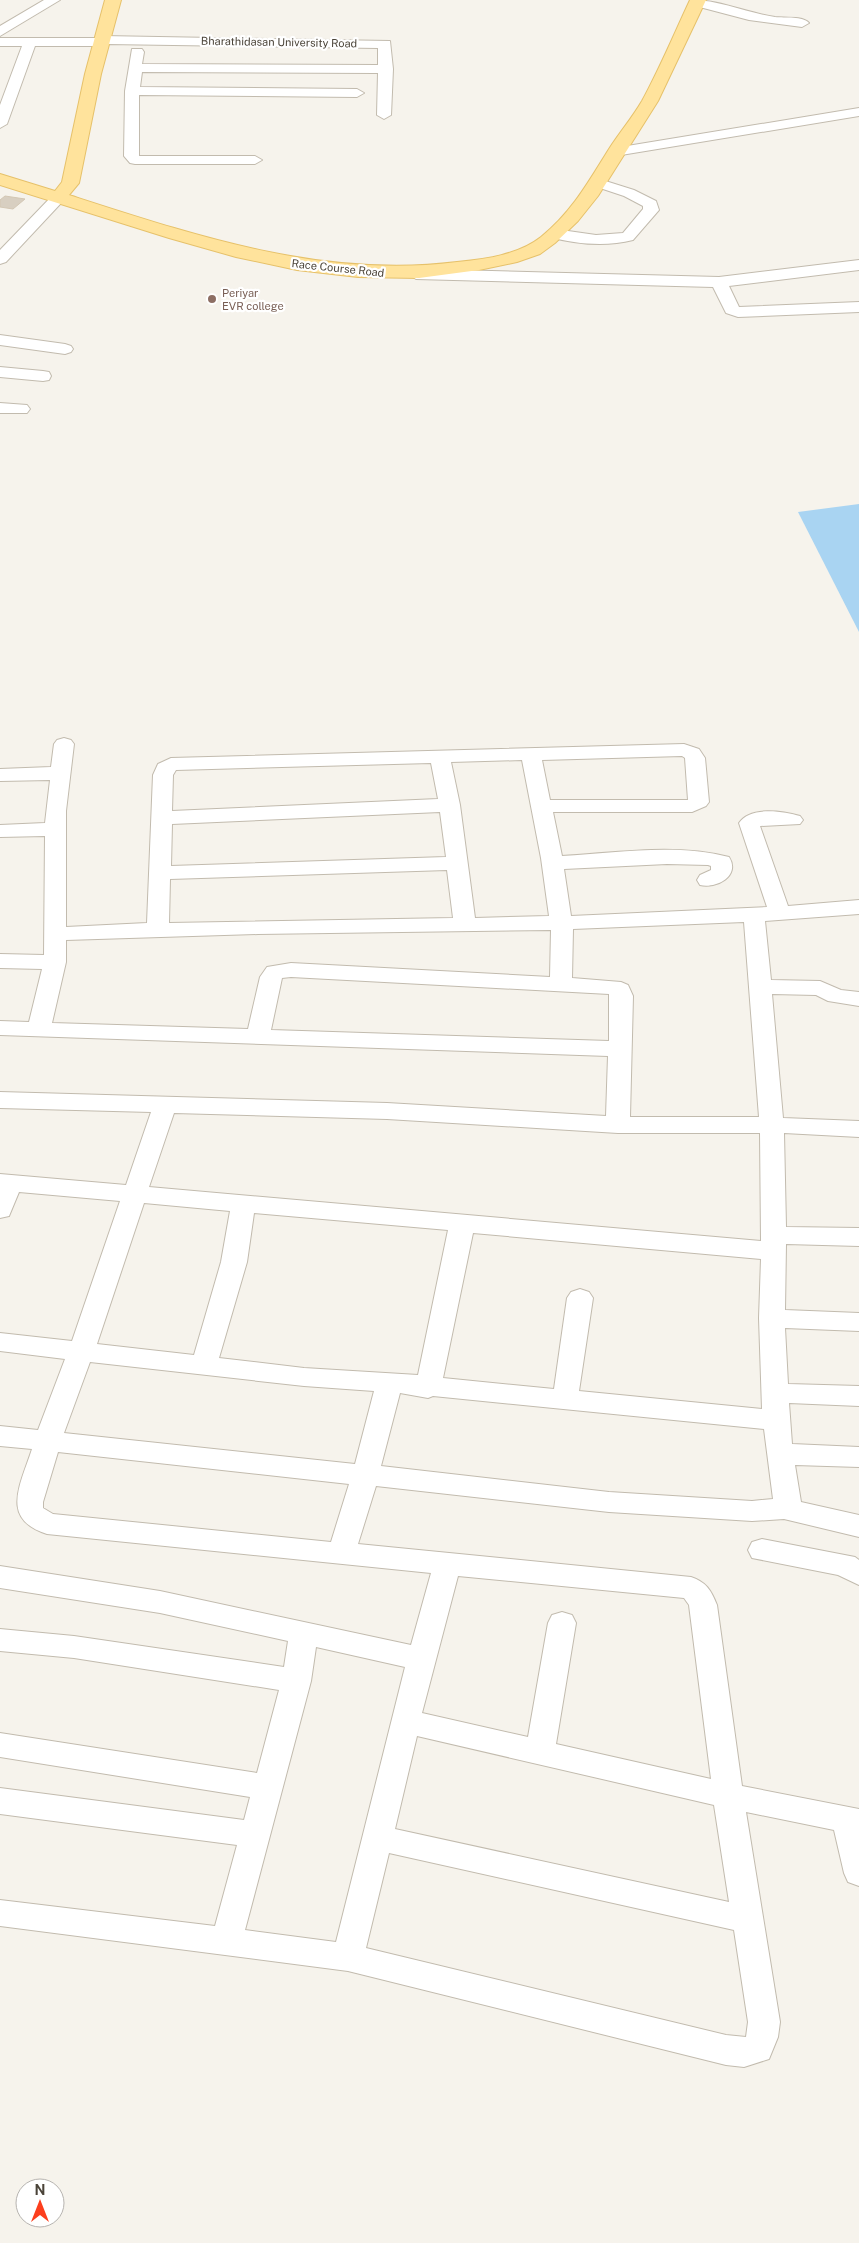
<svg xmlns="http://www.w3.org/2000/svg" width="859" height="2243" font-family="'Public Sans',sans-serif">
  <rect width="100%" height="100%" fill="#f6f3ec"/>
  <!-- water -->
  <path fill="#a9d4f2" d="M 859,504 L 859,632 L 798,512 Z"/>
  <!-- building -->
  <path fill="#d8cfc1" stroke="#d3c7b4" d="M 5,196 L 25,199 L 13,209 L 0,207 L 0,200 Z"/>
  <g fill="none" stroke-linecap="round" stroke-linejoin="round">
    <defs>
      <path id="minor" d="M 44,0 L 60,0 L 0,36 L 0,26 Z
        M 692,0 C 720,0 747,13 775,17 C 785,18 803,16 809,23 L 802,27 L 749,20 L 692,5 Z
        M 103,36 L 390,41 L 393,69 L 391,115 L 384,119 L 377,115 L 378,73 L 142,72 L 140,87 L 357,89 L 364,93 L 357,97 L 139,95 L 139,156 L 255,156 L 262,160 L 255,164 L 135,164 L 130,163 L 124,156 L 125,91 L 132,49 L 142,49 L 144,52 L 142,64 L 378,65 L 378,48 L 107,44 L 102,46 L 35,46 L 7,124 L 0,128 L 0,105 L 22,46 L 0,46 L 0,38 L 98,38 Z
        M 859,108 L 859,116 L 615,156 L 608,152 L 615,148 Z
        M 599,179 L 634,190 L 656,201 L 659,210 L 633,240 C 606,247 576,244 549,237 L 546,234 L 549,231 L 554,229 L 596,235 L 623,233 L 643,209 L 643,206 L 624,196 L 594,186 L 592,183 Z
        M 58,193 L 66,198 L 63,201 L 6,262 L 0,264 L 0,250 L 53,195 Z
        M 859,260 L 859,270 L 729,286 L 739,307 L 859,302 L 859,312 L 738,317 L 726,313 L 713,287 L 416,279 L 408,274 L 416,269 L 719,277 Z
        M 0,335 L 65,344 L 71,346 L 73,349 L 71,352 L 65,354 L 0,345 Z
        M 0,367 L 43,371 L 49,372 L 51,376 L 49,380 L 43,381 L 0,377 Z
        M 0,403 L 27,405 L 30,409 L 27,413 L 0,413 Z
        M 64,738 L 71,740 L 74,744 L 66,811 L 66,927 L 147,923 L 153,775 L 158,764 L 171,758 L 684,744 L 699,749 L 705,758 L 709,802 L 706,806 L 692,812 L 553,812 L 562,856 C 616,853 675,843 729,857 C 741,876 716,889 700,885 L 697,880 L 700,875 L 711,870 L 711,866 L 708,865 L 667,864 L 564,869 L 571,916 L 767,907 L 739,823 C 750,806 783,811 800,816 L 803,820 L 800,824 L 760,826 L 788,906 L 859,900 L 859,914 L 765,921 L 771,980 L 820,981 L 841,990 L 859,992 L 859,1006 L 828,1001 L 816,995 L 772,994 L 783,1118 L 859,1121 L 859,1137 L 784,1133 L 786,1227 L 859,1228 L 859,1246 L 786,1244 L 785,1310 L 859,1313 L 859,1331 L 785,1328 L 788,1384 L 859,1386 L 859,1406 L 789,1403 L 792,1444 L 859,1447 L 859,1467 L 795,1465 L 801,1502 L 859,1515 L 859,1537 L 784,1519 L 752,1521 L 609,1512 L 376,1486 L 358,1544 L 691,1577 C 706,1582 711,1590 717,1605 L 742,1786 L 859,1809 L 859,1886 L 848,1882 L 844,1873 L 834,1830 L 746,1812 L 780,2022 L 778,2037 L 769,2059 L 744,2067 L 726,2065 L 348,1971 L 0,1926 L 0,1900 L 215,1926 L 237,1845 L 0,1814 L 0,1788 L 244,1820 L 250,1797 L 0,1757 L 0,1733 L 257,1773 L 279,1690 L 74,1658 L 0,1651 L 0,1629 L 74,1636 L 284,1667 L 288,1641 L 160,1613 L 0,1588 L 0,1566 L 160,1591 L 411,1645 L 431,1573 L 47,1534 C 0,1519 20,1486 32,1449 L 0,1446 L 0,1426 L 38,1430 L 65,1359 L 0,1351 L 0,1333 L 72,1341 L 120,1201 L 19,1192 L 9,1216 L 0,1218 L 0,1174 L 126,1185 L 151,1112 L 0,1108 L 0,1092 L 387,1103 L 606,1116 L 608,1056 L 0,1035 L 0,1021 L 29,1022 L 42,969 L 0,968 L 0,954 L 44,955 L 45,836 L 0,837 L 0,825 L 45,823 L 50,780 L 0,781 L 0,769 L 51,767 L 54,744 L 57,740 ZM 682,756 L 685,758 L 688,800 L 550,800 L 542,760 ZM 522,760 L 541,858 L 549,916 L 475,918 L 460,805 L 451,762 ZM 431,763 L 438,799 L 172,811 L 173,775 L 176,770 ZM 440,812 L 446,857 L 171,866 L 172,824 ZM 447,870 L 453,918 L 169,923 L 170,879 ZM 744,922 L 759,1117 L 630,1117 L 633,996 L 628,985 L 621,982 L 572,978 L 573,929 ZM 551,930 L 550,977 L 291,963 L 267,967 L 260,977 L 248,1029 L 52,1023 L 66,962 L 66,940 L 258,934 ZM 291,977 L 609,994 L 609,1041 L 271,1030 L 282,978 ZM 174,1113 L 387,1119 L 618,1133 L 760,1133 L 761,1241 L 149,1187 ZM 144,1203 L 230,1211 L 221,1262 L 194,1355 L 97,1344 ZM 254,1213 L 448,1230 L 418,1375 L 304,1368 L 219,1358 L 247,1262 ZM 473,1233 L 761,1259 L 759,1318 L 762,1409 L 579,1391 L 593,1298 L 589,1292 L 580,1289 L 571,1292 L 567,1298 L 554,1389 L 443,1378 ZM 90,1362 L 304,1386 L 374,1391 L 355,1464 L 64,1433 ZM 400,1393 L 428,1398 L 433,1396 L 764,1429 L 773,1499 L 752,1501 L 609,1492 L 381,1466 ZM 58,1452 L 349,1484 L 331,1542 L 53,1514 L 43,1508 L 43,1502 ZM 458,1576 L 684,1598 L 689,1605 L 711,1779 L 556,1744 L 576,1623 L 572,1615 L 562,1612 L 552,1615 L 548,1623 L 528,1737 L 422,1713 ZM 316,1647 L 405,1667 L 336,1942 L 245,1930 L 311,1681 ZM 417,1736 L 714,1805 L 729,1902 L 395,1829 ZM 389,1853 L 734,1930 L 748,2022 L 746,2037 L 726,2035 L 366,1948 Z
        M 762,1539 L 855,1557 L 859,1560 L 859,1585 L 838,1575 L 752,1558 L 748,1550 L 752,1542 Z"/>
      <path id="major" d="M 105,0 L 121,0 L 101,74 L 79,183 L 69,195 C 196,236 323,279 457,262 C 486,259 518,255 541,237 C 572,212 589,181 609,149 C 620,132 632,118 642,101 C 660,68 674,34 690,0 L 706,0 L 658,101 L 598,196 L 578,221 L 555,243 L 540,254 L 517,262 L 479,270 L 419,278 L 358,277 L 297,270 L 236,257 L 169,238 L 0,185 L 0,174 L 55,191 L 62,182 L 85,74 Z"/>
    </defs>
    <!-- minor casing -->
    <use href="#minor" stroke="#c2bbae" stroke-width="2"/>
    <!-- major casing -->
    <use href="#major" stroke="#e6c16a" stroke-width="2"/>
    <!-- minor -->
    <use href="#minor" fill="#fff" fill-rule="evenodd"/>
    <!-- major -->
    <use href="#major" fill="#ffe39c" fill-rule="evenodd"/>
  </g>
  <!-- markers -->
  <circle fill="#8d6e63" stroke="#fff" stroke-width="2" cx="212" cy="299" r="5"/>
  <g text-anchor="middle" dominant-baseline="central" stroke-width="4.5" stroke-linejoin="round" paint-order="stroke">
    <!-- far-street labels -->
    <g font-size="11" fill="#4b4439" stroke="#fff">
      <text transform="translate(279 42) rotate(1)">Bharathidasan University Road</text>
      <text transform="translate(338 268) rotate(6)">Race Course Road</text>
    </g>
    <!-- far-education labels -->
    <g font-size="11" fill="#785e54" stroke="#fff" text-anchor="start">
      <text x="222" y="293">Periyar<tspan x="222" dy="13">EVR college</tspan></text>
    </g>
  </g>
  <!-- north arrow -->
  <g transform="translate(40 2203)"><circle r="24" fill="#ffffff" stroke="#b7b4b0"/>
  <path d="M0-4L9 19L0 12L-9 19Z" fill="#fc3f1d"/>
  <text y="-8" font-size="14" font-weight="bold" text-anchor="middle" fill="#4b4439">N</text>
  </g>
</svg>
